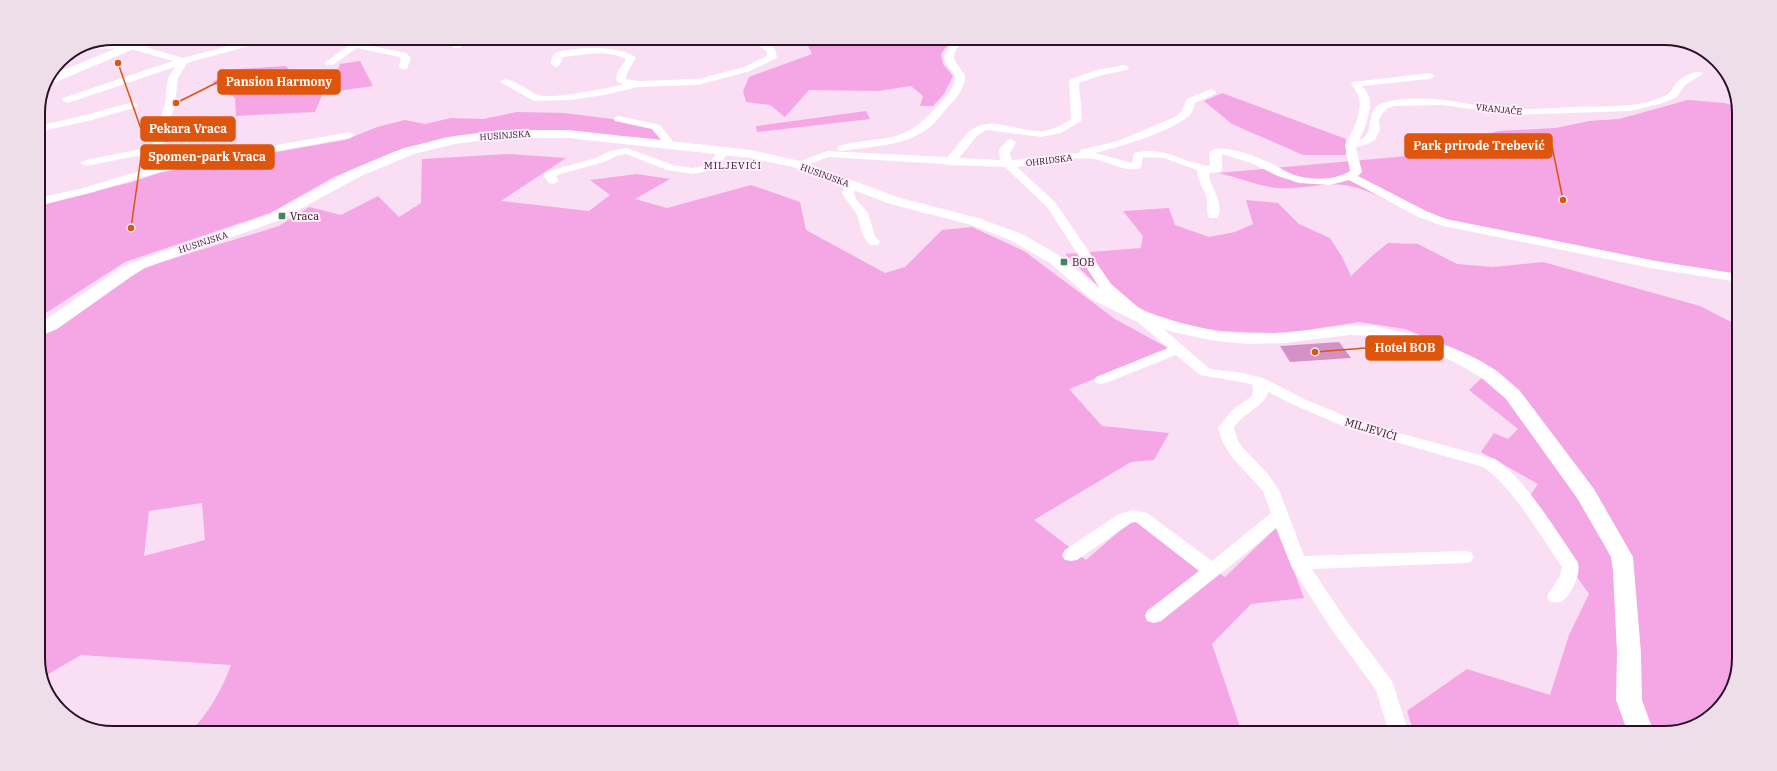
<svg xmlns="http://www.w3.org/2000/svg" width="1777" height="771" font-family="'IBM Plex Serif',serif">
  <rect width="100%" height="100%" fill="#fadef3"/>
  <!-- green -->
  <path fill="#f5a6e4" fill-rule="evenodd" d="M 804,38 L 957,38 L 951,40 L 941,54 L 943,64 L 953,76 L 944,94 L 933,106 L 920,106 L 923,96 L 911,86 L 878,91 L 809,90 L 785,117 L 770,105 L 746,102 L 743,91 L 749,77 L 812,54 Z
    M 360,61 L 373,86 L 323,93 L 315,112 L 236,116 L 235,98 L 212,82 L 238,69 L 286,66 L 294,75 L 338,70 L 340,64 Z
    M 1222,93 L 1346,139 L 1346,155 L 1303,155 L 1232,124 L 1204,101 Z
    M 1688,100 L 1725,103 L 1739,108 L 1739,281 L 1437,223 C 1406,214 1381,193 1350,186 C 1325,181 1302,190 1277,188 C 1257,186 1238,177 1218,173 L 1431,154 L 1429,148 L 1451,145 L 1498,131 L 1556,128 L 1589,121 L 1619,119 Z
    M 866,111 L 870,119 L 757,132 L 756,126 Z
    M 517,112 L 565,113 L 620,120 L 652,126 L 664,140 L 634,137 L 493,134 L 446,137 L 393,152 L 334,177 L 270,213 L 125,262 L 38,318 L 38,205 L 132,182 L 162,172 L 345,140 L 377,127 L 405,120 L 425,124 L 451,118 L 483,119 Z
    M 509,154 L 566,158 L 501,201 L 589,211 L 610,195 L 590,180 L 637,174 L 670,179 L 635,199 L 667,208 L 751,185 L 800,202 L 806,230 L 885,273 L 905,267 L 942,230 L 972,227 L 1024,251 L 1115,319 L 1170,349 L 1069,389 L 1102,426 L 1169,433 L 1154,460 L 1131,462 L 1034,520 L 1086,560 L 1130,522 L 1140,522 L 1225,577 L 1277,527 L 1304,598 L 1251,604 L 1212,644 L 1242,733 L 189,733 C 208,714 222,690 231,665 L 81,655 L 43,677 L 38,663 L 38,333 L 145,267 L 279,226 L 309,207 L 341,215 L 378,196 L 399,217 L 421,203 L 422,159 ZM 202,503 L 205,540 L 144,556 L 149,511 Z
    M 1246,200 L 1278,203 L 1299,224 L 1330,238 L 1342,257 L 1351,276 L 1372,256 L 1388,243 L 1418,244 L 1457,264 L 1493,267 L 1543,262 L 1700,306 L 1739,326 L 1739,658 L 1733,686 L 1706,720 L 1664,733 L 1414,733 L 1407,711 L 1467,669 L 1550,695 L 1569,635 L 1589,594 L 1525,503 L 1538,484 L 1481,452 L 1494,433 L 1508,439 L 1518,429 L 1469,390 L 1491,369 L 1453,348 L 1405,329 L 1359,322 L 1300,331 L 1273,333 L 1220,331 L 1179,324 L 1146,311 L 1100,288 L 1065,254 L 1141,248 L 1143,236 L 1123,211 L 1169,208 L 1175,225 L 1209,237 L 1235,232 L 1253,224 Z"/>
  <!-- building -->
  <path fill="#d491c5" d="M 1339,342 L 1351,358 L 1290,362 L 1280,346 Z"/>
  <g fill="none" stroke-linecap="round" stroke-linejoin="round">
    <!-- minor -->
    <path fill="#fff" fill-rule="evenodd" d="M 180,38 L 207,38 L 202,41 L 145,47 L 183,58 L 258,38 L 273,38 L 271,40 L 187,63 L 178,78 L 175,104 L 161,149 L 164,165 L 350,132 L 355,135 L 350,138 L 161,172 L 90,193 L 38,206 L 38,198 L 83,188 L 153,167 L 151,153 L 86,166 L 80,163 L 86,160 L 151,147 L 165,104 L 168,78 L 175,67 L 71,102 L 67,103 L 62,100 L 63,98 L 173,61 L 131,49 L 78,48 L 89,43 L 135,44 L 139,41 Z
      M 334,38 L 357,38 L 360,39 L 362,44 L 406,53 L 411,58 L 407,69 L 401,69 L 399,67 L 401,58 L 400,57 L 357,48 L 333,65 L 327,65 L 325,63 L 327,61 L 352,43 L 336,40 Z
      M 459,38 L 469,38 L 460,48 L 454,48 L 452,46 Z
      M 652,38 L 662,38 L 659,46 L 653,46 L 651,44 Z
      M 750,38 L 761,38 L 775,49 L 777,57 L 775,59 L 750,71 L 698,85 L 639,87 L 604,95 L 570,100 L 534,101 L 500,82 L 502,80 C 513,77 527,91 538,95 C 551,100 609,88 624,84 L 619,83 L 616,80 L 617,73 L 626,59 C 608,49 582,55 563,57 L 559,66 L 556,67 L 551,64 L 552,57 L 557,52 C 578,47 615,45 634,56 L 636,58 L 627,73 L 626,79 L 639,81 L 698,79 L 744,67 L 767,56 L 767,52 Z
      M 958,38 L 970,38 C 967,41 962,43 959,46 C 948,58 958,65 965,75 C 965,89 957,97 948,107 C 942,114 937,121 930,127 C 905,147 871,146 842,151 L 838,150 L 837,148 L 838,146 C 886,134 903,147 939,104 C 947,95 955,88 955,75 L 946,64 L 944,57 L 950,45 Z
      M 1124,65 L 1127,66 L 1129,68 L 1127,70 L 1102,75 L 1079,83 C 1079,94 1083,112 1081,121 L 1061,133 L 1041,137 L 986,130 L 978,135 L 959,158 L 1000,160 L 999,150 L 1007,140 L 1011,139 L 1016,142 L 1010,153 L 1012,160 C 1034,158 1057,153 1079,153 L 1080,150 L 1118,141 L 1175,117 L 1182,111 L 1187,99 L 1211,89 L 1216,92 L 1215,94 L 1195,103 C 1194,106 1193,111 1191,114 C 1177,130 1116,148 1095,153 L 1132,163 L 1134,153 C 1165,145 1182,163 1210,166 C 1210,162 1208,154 1211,151 C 1219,143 1256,156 1266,161 C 1276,165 1284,171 1294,175 C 1311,180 1334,181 1350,171 L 1345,145 C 1352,134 1363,111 1359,98 C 1358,93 1354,88 1351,84 L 1353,82 L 1430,73 L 1435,76 L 1430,79 L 1362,86 C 1365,90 1368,93 1369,97 C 1373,108 1364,131 1359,140 C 1378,133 1362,110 1383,103 C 1426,90 1469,107 1512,109 C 1531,110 1551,108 1570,107 C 1590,106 1610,107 1630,105 C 1642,104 1658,100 1668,94 C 1672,91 1674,85 1677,82 C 1682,77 1695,70 1701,72 L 1703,74 L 1685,85 L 1677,97 L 1663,103 L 1631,111 L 1512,115 L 1442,105 L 1395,106 L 1388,108 L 1382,114 L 1379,120 L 1380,130 L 1375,140 L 1368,144 L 1356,147 L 1362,172 L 1358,176 L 1426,211 L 1446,219 L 1656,261 L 1739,274 L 1739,282 L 1656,269 L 1443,226 L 1418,217 L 1349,180 L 1330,185 L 1299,183 L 1278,176 L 1251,163 L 1222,154 L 1222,170 L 1220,172 L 1209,173 C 1209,187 1226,203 1217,218 L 1209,218 C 1206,213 1208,207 1207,201 C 1206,190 1197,182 1197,170 L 1164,158 L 1143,157 L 1141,168 C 1124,173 1110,162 1094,159 C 1069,156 1042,164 1017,167 L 1055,202 L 1111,284 L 1210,369 L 1242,373 L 1263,378 L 1304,399 L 1362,423 L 1495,459 C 1524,477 1557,532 1577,561 C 1583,571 1571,596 1562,601 C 1558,604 1554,602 1549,601 L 1547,596 L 1560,576 L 1562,567 C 1542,538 1511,485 1483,467 L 1350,429 L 1294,405 L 1268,392 C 1265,407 1242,413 1234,428 L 1238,441 L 1243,448 L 1267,473 L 1279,490 L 1304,556 L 1465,551 L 1471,552 L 1474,557 L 1471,562 L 1465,563 L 1312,569 L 1346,620 L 1392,681 L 1409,733 L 1389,733 L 1376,690 L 1332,630 L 1292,568 L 1276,528 L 1250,550 L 1161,621 L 1154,623 L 1147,621 L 1145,616 L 1147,611 L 1199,571 L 1136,522 L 1131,523 L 1077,560 L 1071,561 L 1065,560 L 1062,555 L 1065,550 L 1119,514 L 1133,510 L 1147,513 L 1212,561 L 1271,513 L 1263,491 L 1231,456 L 1222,441 L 1218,428 L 1231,411 L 1252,396 L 1253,389 L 1252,384 L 1200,375 L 1176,355 L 1106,383 L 1101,384 L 1096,383 L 1094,380 L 1096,377 L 1168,348 L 1101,290 L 1047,207 L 1005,167 L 948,165 L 944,164 L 828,157 L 800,168 L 794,165 L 796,163 L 827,151 L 947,157 C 957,149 964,132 976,127 C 996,117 1022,133 1043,131 C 1053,130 1062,125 1071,119 L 1069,81 L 1071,79 L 1097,70 Z
      M 133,102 L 138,105 L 137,107 L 92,120 L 38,132 L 38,126 L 86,115 Z
      M 619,116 L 660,125 L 676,145 L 675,147 L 667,147 L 652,129 L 615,121 L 614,119 L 615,117 Z
      M 724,147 L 730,150 L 718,167 L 713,170 L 693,174 L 667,170 L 626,154 L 617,156 L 604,162 L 557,175 L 556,176 L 559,181 L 553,184 L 549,183 L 543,175 L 549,171 L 596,158 L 610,151 L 627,148 L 673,165 L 693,168 L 706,165 L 710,163 L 720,148 Z
      M 851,181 L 857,184 L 854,193 L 856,199 L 868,213 L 875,236 L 880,242 L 878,245 L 870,245 C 861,236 861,226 857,215 C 853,207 846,201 842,193 L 847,182 Z"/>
    <!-- major -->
    <path fill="#fff" fill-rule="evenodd" d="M 141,38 L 157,38 L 155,40 L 56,82 L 50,82 L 54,74 Z
      M 501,130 L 568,130 L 751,150 L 800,161 L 900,198 L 978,218 L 1022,234 L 1062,257 L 1103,291 L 1145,312 L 1181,323 L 1215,331 L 1249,334 L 1285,333 L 1350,325 L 1375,326 L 1421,336 L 1460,351 L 1479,360 L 1497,371 L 1520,391 L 1594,489 L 1633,557 L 1641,653 L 1642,700 L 1654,733 L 1628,733 L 1616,700 L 1617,653 L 1613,571 L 1611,557 L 1602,541 L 1577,498 L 1506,399 L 1483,379 L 1465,368 L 1448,359 L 1410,344 L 1375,336 L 1350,335 L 1285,343 L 1249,344 L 1215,341 L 1177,333 L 1133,320 L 1091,299 L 1050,263 L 1010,240 L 968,224 L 890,204 L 796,168 L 751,158 L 568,138 L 501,138 L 455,144 L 414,154 L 361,176 L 280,220 L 145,268 L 132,276 L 57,329 L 38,337 L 38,325 L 120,268 L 133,262 L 270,214 L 351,170 L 404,148 L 455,136 Z"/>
  </g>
  <!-- markers -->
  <g fill="#3a8a5b" stroke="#fff0fb" stroke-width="1.5">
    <rect x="278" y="212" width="8" height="8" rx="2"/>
    <rect x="1060" y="258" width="8" height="8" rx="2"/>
  </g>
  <g text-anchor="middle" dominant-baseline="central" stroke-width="4" stroke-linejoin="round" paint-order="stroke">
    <!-- far-street labels -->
    <g font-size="9" fill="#2a1125" stroke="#fff0fb">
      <text transform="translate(1499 109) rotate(6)">VRANJAČE</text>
      <text transform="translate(505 135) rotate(-4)">HUSINJSKA</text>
      <text transform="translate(1049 160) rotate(-7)">OHRIDSKA</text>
      <text transform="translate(825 175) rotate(20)">HUSINJSKA</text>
      <text transform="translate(203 242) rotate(-18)">HUSINJSKA</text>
    </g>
    <!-- far-neighbourhood labels -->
    <g font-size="10" letter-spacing="1" fill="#2a1125" stroke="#fff0fb">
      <text x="733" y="165">MILJEVIĆI</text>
    </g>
    <!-- poi labels -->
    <g font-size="11" fill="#2a1125" stroke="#fff0fb" text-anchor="start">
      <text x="290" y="216">Vraca</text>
      <text x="1072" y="262">BOB</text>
    </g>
    <!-- street labels -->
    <g font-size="11" fill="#2a1125" stroke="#fff0fb">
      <text transform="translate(1371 429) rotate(17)">MILJEVIĆI</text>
    </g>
  </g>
  <!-- crop -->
  <path d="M0 0H1777V771H0ZM113 45H1664A68 68 0 0 1 1732 113V658A68 68 0 0 1 1664 726H113A68 68 0 0 1 45 658V113A68 68 0 0 1 113 45Z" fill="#eedeea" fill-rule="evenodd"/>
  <path fill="none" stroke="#2a1125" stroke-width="2" d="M113 45H1664A68 68 0 0 1 1732 113V658A68 68 0 0 1 1664 726H113A68 68 0 0 1 45 658V113A68 68 0 0 1 113 45Z"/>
  <!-- callouts -->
  <path fill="none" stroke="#de550d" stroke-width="1.5" d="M176 103L218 82M118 63L141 129M1563 200L1552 146M131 228L141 157M1315 352L1366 348"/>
  <g fill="#de550d" stroke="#fff0fb" stroke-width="1.5">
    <circle cx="176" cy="103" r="4"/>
    <circle cx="118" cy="63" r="4"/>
    <circle cx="1563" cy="200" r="4"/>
    <circle cx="131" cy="228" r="4"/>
    <circle cx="1315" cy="352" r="4"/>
  </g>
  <g fill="#de550d" stroke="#de550d" stroke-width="1.5">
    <rect x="218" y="70" width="122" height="24" rx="4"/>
    <rect x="141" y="117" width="94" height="24" rx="4"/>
    <rect x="1405" y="134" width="147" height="24" rx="4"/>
    <rect x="141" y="145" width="133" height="24" rx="4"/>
    <rect x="1366" y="336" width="77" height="24" rx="4"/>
  </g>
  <g font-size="12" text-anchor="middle" font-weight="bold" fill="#fff">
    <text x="279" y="86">Pansion Harmony</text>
    <text x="188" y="133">Pekara Vraca</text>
    <text x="1479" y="150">Park prirode Trebević</text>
    <text x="207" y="161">Spomen-park Vraca</text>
    <text x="1405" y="352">Hotel BOB</text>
  </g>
</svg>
